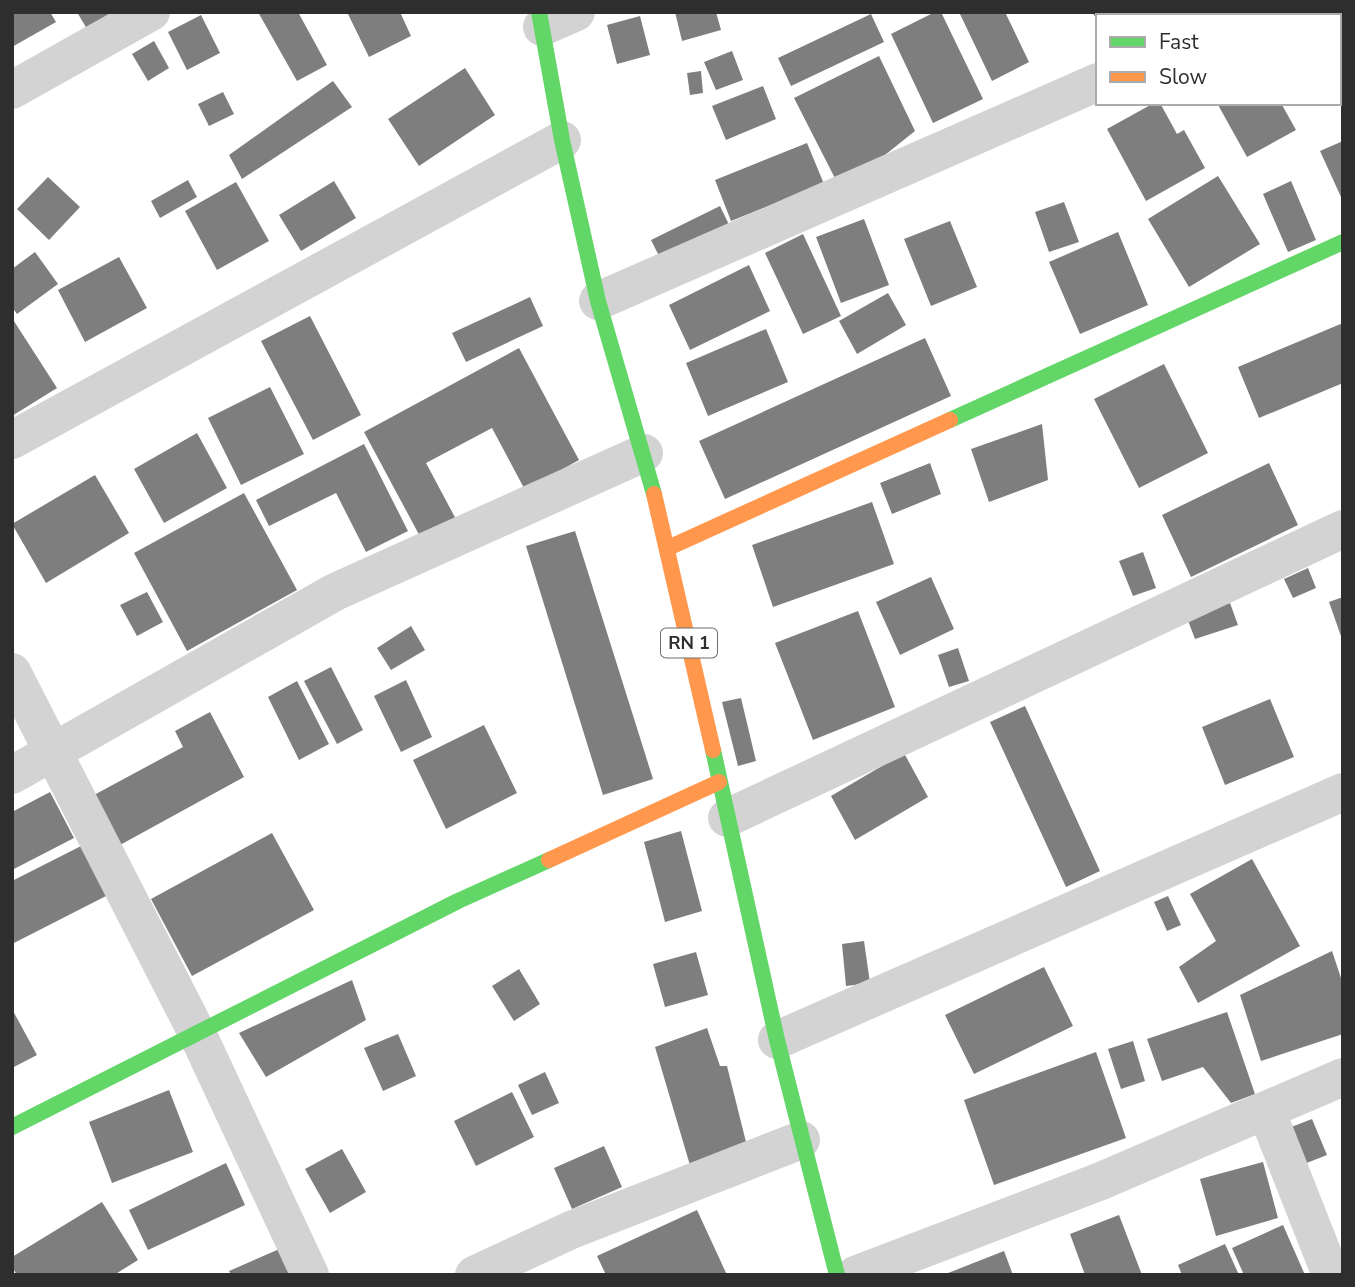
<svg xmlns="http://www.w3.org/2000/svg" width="1355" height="1287" font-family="'Nunito Sans',sans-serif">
  <rect width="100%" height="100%" fill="#fff"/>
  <!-- building -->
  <path fill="#7e7e7e" d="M 12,12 L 50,12 L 56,22 L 12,47 Z
    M 77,12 L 113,12 L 87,29 Z
    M 258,12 L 298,12 L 327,65 L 297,81 Z
    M 347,12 L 400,12 L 411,36 L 369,57 Z
    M 675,12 L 716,12 L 721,30 L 682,41 Z
    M 935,12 L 941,12 L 983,99 L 933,123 L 891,34 Z
    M 959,12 L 1005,12 L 1029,62 L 992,81 Z
    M 1092,12 L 1152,12 L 1155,16 L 1098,16 L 1098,21 Z
    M 871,14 L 884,42 L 791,86 L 778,58 Z
    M 201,15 L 220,53 L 187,70 L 168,32 Z
    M 640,16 L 650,55 L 617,64 L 607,25 Z
    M 154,41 L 169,68 L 148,81 L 132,54 Z
    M 1343,46 L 1343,79 L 1339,74 L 1339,48 Z
    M 732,51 L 743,80 L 716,90 L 704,62 Z
    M 879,56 L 915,131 L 841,190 L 794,98 Z
    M 465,68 L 495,115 L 419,166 L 388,119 Z
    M 701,71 L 703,93 L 690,95 L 687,73 Z
    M 333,81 L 352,107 L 242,179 L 229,155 Z
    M 763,86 L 776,119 L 726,140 L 712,106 Z
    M 223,92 L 234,114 L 209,126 L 198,104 Z
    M 1154,103 L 1160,103 L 1177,134 L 1184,130 L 1205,168 L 1146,201 L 1107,129 Z
    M 1217,103 L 1281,103 L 1296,130 L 1247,157 Z
    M 1343,141 L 1343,196 L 1341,197 L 1320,151 Z
    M 807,143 L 824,184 L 731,221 L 715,180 Z
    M 1218,176 L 1260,244 L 1189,287 L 1148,219 Z
    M 48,177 L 80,207 L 49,240 L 17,209 Z
    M 188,180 L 197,197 L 160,218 L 151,201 Z
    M 334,181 L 356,218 L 301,251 L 279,215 Z
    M 1291,181 L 1316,240 L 1288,252 L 1263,194 Z
    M 236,182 L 269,241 L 217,270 L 185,211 Z
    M 1064,202 L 1079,242 L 1049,252 L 1035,212 Z
    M 720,206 L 735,237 L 666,270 L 651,240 Z
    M 864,219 L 889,285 L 841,303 L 816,237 Z
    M 950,221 L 977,287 L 931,306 L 904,239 Z
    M 1118,232 L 1148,305 L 1080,334 L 1049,262 Z
    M 803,234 L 841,316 L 803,334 L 765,253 Z
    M 35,252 L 58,284 L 17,314 L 12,307 L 12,269 Z
    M 119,257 L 147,308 L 85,342 L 58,290 Z
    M 749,265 L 770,311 L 690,350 L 669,305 Z
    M 888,293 L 906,325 L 857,354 L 839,321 Z
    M 530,297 L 543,326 L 466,362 L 452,333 Z
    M 310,316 L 361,415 L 313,440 L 261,341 Z
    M 12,318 L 57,388 L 12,416 Z
    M 1343,323 L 1343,383 L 1259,418 L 1238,367 Z
    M 766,329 L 788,382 L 708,416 L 686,363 Z
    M 925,338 L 951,396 L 725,499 L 699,441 Z
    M 519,348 L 579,460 L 525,490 L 492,428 L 426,463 L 458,523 L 423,542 L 364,432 Z
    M 1164,364 L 1208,453 L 1139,488 L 1094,399 Z
    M 270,387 L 304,454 L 241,485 L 208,418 Z
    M 1042,424 L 1048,480 L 989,502 L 971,449 Z
    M 197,433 L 227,488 L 164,523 L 134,469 Z
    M 364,444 L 408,531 L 366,552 L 336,493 L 269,526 L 256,500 Z
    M 930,463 L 941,494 L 892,514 L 880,483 Z
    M 1269,463 L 1298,525 L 1191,577 L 1162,515 Z
    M 95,475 L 129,533 L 46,583 L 12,524 Z
    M 244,493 L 297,590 L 187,651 L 134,553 Z
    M 872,502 L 894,564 L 773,607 L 752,545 Z
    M 575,531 L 653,779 L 603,795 L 526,546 Z
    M 1143,552 L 1156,588 L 1133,596 L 1119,561 Z
    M 1308,568 L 1316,588 L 1293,598 L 1284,579 Z
    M 931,577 L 954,629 L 900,655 L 876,602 Z
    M 147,592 L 163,622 L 137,636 L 120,605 Z
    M 1343,597 L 1343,639 L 1342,639 L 1329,602 Z
    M 1230,603 L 1238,625 L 1195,639 L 1187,618 Z
    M 858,611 L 895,707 L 813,740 L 775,643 Z
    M 411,626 L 425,650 L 391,670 L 377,648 Z
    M 958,648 L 969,681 L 949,687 L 938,655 Z
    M 331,667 L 363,730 L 337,744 L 304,681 Z
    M 406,680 L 432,737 L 401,752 L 374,696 Z
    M 297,681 L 329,744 L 299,760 L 268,697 Z
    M 741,698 L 756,761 L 738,766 L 722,702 Z
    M 1270,699 L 1294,757 L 1225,785 L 1202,727 Z
    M 1025,706 L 1100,871 L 1066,887 L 990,722 Z
    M 210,712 L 244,777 L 120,845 L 94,795 L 183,747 L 175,731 Z
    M 484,725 L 517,793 L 446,829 L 413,760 Z
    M 904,753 L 928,797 L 855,840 L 831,796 Z
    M 50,792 L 74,838 L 12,870 L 12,812 Z
    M 681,831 L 702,911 L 665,922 L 644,842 Z
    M 272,833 L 314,910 L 192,976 L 151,899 Z
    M 83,845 L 108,895 L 12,944 L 12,881 Z
    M 1252,859 L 1300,946 L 1198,1003 L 1179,967 L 1216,941 L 1190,894 Z
    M 1168,896 L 1181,925 L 1167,931 L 1154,902 Z
    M 864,941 L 870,983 L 846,986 L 842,944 Z
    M 1332,951 L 1343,984 L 1343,1034 L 1261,1061 L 1240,995 Z
    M 696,952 L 708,995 L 665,1007 L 653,964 Z
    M 1044,967 L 1073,1026 L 974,1074 L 945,1015 Z
    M 519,969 L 540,1004 L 514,1021 L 492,986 Z
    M 352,980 L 366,1020 L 266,1077 L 239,1033 Z
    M 12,1009 L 37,1055 L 12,1068 Z
    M 1227,1012 L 1255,1094 L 1231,1103 L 1203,1067 L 1162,1081 L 1147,1039 Z
    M 707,1028 L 720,1066 L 727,1066 L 747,1146 L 692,1172 L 655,1047 Z
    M 398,1034 L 416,1076 L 383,1091 L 364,1048 Z
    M 1133,1041 L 1145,1081 L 1121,1089 L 1108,1049 Z
    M 1096,1052 L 1126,1138 L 994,1185 L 964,1100 Z
    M 545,1072 L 559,1103 L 532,1115 L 518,1085 Z
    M 169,1090 L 193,1152 L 112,1183 L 89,1122 Z
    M 512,1092 L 534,1137 L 476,1166 L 454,1121 Z
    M 1312,1119 L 1327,1155 L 1299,1166 L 1286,1129 Z
    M 604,1146 L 622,1187 L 572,1209 L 554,1168 Z
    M 342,1149 L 366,1192 L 330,1213 L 305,1169 Z
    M 1263,1162 L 1278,1218 L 1216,1236 L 1200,1179 Z
    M 226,1163 L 245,1205 L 148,1250 L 129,1210 Z
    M 102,1202 L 138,1260 L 114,1275 L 17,1275 L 12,1267 L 12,1257 Z
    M 697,1210 L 727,1275 L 606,1275 L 597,1256 Z
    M 1119,1215 L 1142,1275 L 1085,1275 L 1070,1234 Z
    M 1283,1225 L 1305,1275 L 1244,1275 L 1232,1248 Z
    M 1225,1244 L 1239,1275 L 1182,1275 L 1178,1265 Z
    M 284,1247 L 296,1275 L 231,1275 L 229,1271 Z
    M 1004,1251 L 1013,1275 L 943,1275 Z"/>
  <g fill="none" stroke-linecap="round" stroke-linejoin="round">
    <!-- street -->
    <path stroke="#d3d3d3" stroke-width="38" d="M 1236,16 L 1243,12
      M 542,27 L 576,12
      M 12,90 L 151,12
      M 598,301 L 1098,82
      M 12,440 L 562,140
      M 12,672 L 197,1033 L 310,1275
      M 12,775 L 335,592 L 644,453
      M 727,818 L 1343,529
      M 777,1040 L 1343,792
      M 1266,1110 L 1331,1275
      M 474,1275 L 571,1230 L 801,1140
      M 855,1275 L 1101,1181 L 1343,1077"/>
    <!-- fast -->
    <path stroke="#63d668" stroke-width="16" d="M 539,12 L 562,140 L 598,301 L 654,494
      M 950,420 L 1343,242
      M 713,750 L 777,1040 L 837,1275
      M 12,1127 L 458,901 L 549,860"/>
    <!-- slow -->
    <path stroke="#ff974d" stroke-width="16" d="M 654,494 L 713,750
      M 668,548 L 950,420
      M 549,860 L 719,782"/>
  </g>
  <g text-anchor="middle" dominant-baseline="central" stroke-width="7" stroke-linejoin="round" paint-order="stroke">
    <!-- shield labels -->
    <rect fill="#fff" stroke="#6d6d6d" stroke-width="2" x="661" y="628.5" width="56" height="29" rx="5"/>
    <g font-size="18" font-weight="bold" fill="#2e2e2e">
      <text x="689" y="643">RN 1</text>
    </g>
  </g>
  <!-- border -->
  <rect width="1355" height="1287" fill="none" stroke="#2e2e2e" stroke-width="28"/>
  <!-- legend -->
  <rect x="1096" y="14" width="245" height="91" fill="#ffffff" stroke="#ababab" stroke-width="2"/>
  <rect x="1110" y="37" width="35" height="10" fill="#63d668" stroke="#ababab" stroke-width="2"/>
  <text x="1159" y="49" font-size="21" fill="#2e2e2e">Fast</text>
  <rect x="1110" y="72" width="35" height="10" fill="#ff974d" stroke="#ababab" stroke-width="2"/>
  <text x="1159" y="84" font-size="21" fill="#2e2e2e">Slow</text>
</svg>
